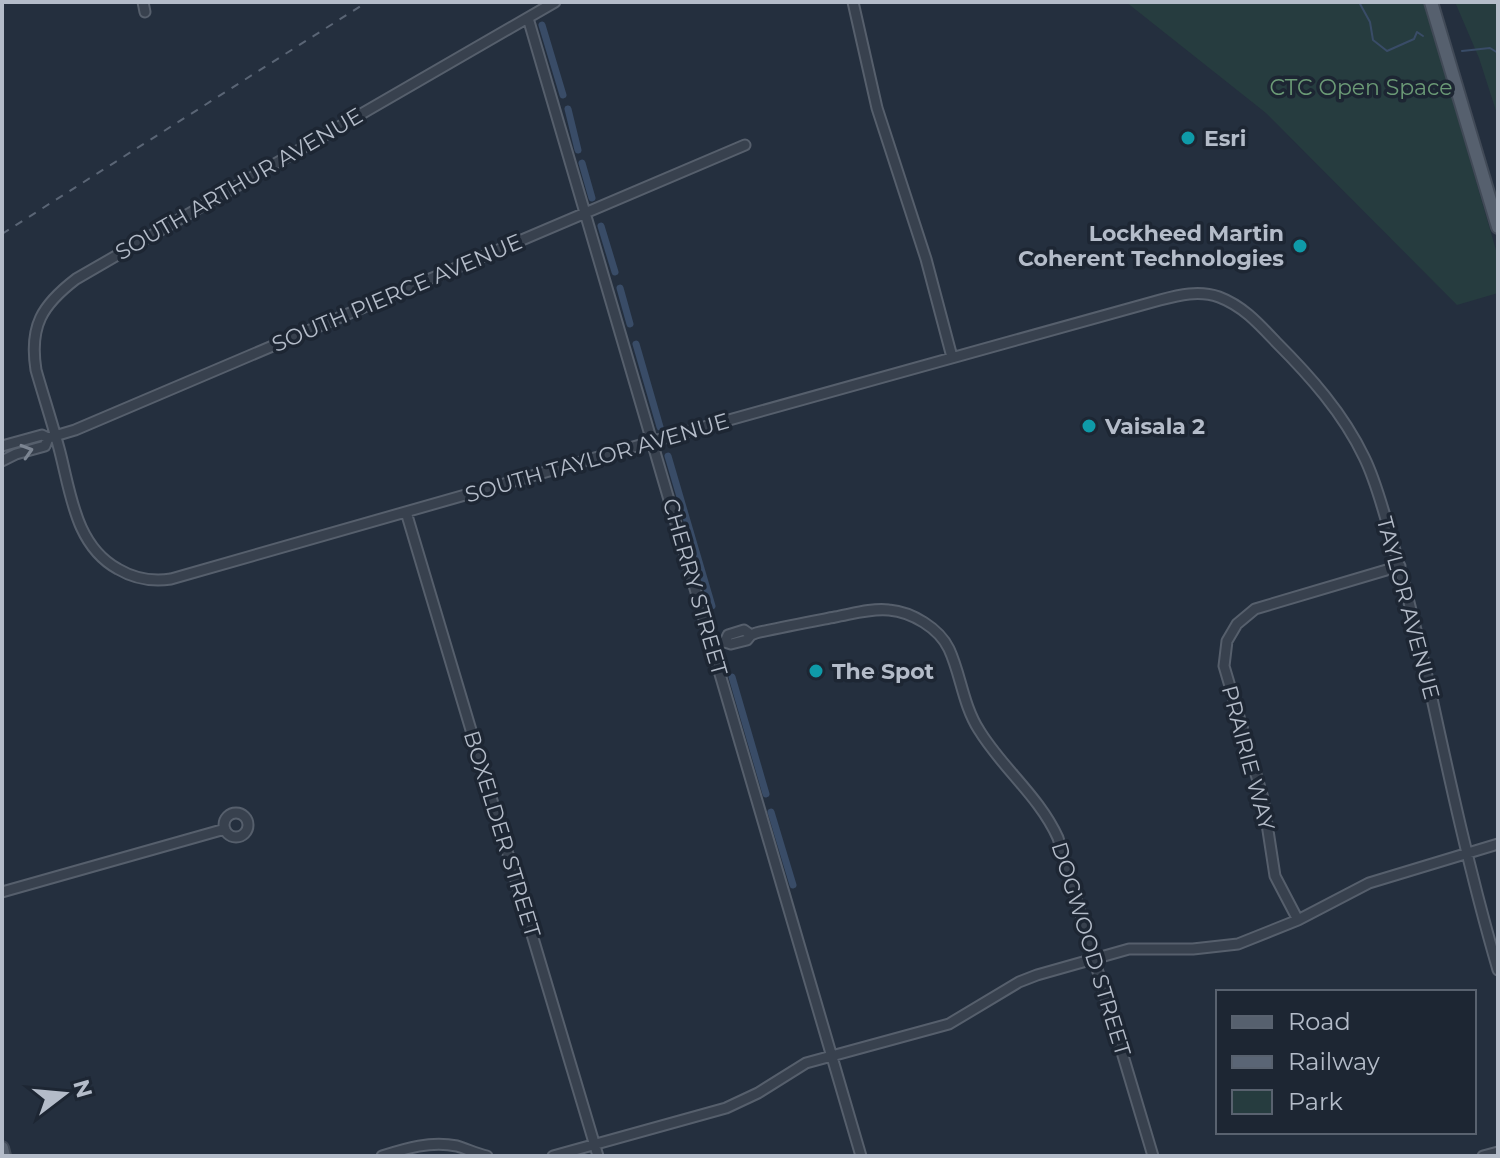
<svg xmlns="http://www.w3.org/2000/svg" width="1500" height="1158" font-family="Montserrat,sans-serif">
  <rect width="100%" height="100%" fill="#242f3e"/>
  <!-- green -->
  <path fill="#263c3f" d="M 1126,2 L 1424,2 L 1498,257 L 1498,293 L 1457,305 L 1266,113 Z
    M 1455,2 L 1498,2 L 1498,117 L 1479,58 Z"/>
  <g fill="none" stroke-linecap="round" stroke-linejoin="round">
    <!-- stream -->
    <path stroke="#394c67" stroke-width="2" d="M 1359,2 L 1370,22 L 1373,40 L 1387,51 L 1414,39 L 1417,32 L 1423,36
      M 1462,51 L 1490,48 L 1498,53"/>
    <!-- canal -->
    <path stroke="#394c67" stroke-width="7" d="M 542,25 L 563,95
      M 568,109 L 578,150
      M 582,163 L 592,198
      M 601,226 L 615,272
      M 620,288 L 630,324
      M 636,344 L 660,427
      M 668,456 L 712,606
      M 732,677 L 766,794
      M 771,812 L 793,885"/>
    <defs>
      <path id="minor" d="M 143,2 L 145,12
        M 555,2 L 76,279 C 42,305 29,326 36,370 C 44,398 53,425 60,452 C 71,495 76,546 118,569 C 135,579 151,582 171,579 L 668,437 L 1160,300 C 1179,295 1199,290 1219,297 C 1243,306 1259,324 1276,342 C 1310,376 1343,413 1364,457 C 1375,479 1381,503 1388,526 C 1403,577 1416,628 1428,680 C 1449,777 1470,874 1498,970
        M 853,2 L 877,108 L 926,259 L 952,357
        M 528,18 L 861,1156
        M 2,446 L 42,435 L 48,438 L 75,430 L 745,145
        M 2,461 L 16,454 L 45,446 L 48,438
        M 406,512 L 598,1156
        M 725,642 L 728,635 L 744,630 L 751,635
        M 711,645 L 725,642 L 731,644 L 747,640 L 751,635 L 756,633 C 782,627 809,622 835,617 C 852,614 871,608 889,610 C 912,612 939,628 949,649 C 961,675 963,705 979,730 C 1002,768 1039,796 1058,838 L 1153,1156
        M224 825a12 12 0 1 1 24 0a12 12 0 1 1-24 0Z
        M 2,892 L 225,829
        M 1298,920 L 1275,876 L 1263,798 L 1224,666 L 1227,641 L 1237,624 L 1255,609 L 1400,566
        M 382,1156 C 407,1148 430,1141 457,1146 C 467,1149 477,1154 487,1156
        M 553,1156 L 726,1108 L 758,1093 L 806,1063 L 949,1024 L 1019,982 L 1037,975 L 1129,949 L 1193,949 L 1238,944 L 1298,920 L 1369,883 L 1498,844
        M 1483,1156 L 1498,1152"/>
      <path id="major" d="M 1431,2 L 1498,227
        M 2,1148 L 4,1156"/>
    </defs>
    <!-- minor casing -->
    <use href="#minor" stroke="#565f6c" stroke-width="13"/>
    <!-- major casing -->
    <use href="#major" stroke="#414a57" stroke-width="16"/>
    <!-- minor -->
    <use href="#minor" stroke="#38414e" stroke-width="9"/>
    <!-- major -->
    <use href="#major" stroke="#56606e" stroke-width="12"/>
    <!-- rail -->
    <path stroke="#5a6575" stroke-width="2" stroke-dasharray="8 8" stroke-linecap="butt" d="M 2,234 L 367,2"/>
  </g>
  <!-- one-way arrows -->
  <defs><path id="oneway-chevron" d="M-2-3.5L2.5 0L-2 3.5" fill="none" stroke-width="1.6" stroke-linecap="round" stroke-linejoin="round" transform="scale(2)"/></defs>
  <use stroke="#7c8592" href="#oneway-chevron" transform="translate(27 451) rotate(-17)"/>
  <!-- markers -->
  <g fill="#0f9aa8" stroke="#1d2633" stroke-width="3">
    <circle cx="1188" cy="138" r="8"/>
    <circle cx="1300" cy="246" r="8"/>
    <circle cx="1089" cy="426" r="8"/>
    <circle cx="816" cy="671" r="8"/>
  </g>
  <g text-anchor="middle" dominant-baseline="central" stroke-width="7" stroke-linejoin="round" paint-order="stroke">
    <!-- park labels -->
    <g font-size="22" fill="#6b9a76" stroke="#1d2633">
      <text x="1361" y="87">CTC Open Space</text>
    </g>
    <!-- poi labels -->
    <g font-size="22" font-weight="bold" fill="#b4bcc9" stroke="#1d2633" text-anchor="start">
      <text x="1204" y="138">Esri</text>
      <text x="1284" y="233" text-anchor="end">Lockheed Martin<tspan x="1284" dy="25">Coherent Technologies</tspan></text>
      <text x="1105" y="426">Vaisala 2</text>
      <text x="832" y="671">The Spot</text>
    </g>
    <!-- street labels -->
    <g font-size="22" fill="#b4bcc9" stroke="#1d2633">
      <text transform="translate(239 184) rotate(-30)">SOUTH ARTHUR AVENUE</text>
      <text transform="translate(397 293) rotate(-23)">SOUTH PIERCE AVENUE</text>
      <text transform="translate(597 458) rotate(-16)">SOUTH TAYLOR AVENUE</text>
      <text transform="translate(695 587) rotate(74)">CHERRY STREET</text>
      <text transform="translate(1408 608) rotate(75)">TAYLOR AVENUE</text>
      <text transform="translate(1248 758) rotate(75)">PRAIRIE WAY</text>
      <text transform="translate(502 834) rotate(73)">BOXELDER STREET</text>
      <text transform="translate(1091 949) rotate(73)">DOGWOOD STREET</text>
    </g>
  </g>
  <!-- border -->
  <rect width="1500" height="1158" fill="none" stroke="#b4bcc9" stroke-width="8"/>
  <!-- legend -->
  <rect x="1216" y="990" width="260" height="144" fill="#1d2633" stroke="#59626f" stroke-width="2"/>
  <rect x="1232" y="1016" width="40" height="12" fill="#56606e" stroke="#59626f" stroke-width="2"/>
  <text x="1288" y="1030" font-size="24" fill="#b4bcc9">Road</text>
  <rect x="1232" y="1056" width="40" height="12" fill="#5a6575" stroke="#59626f" stroke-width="2"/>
  <text x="1288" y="1070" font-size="24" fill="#b4bcc9">Railway</text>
  <rect x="1232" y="1090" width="40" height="24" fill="#263c3f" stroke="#59626f" stroke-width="2"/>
  <text x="1288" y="1110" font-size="24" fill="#b4bcc9">Park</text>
  <!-- north arrow -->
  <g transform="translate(64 1094) rotate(74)" stroke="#1d2633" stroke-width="6" paint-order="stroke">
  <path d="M0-6L14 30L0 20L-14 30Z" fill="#b4bcc9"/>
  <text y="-12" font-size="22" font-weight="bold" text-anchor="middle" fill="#b4bcc9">N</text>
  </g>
</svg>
